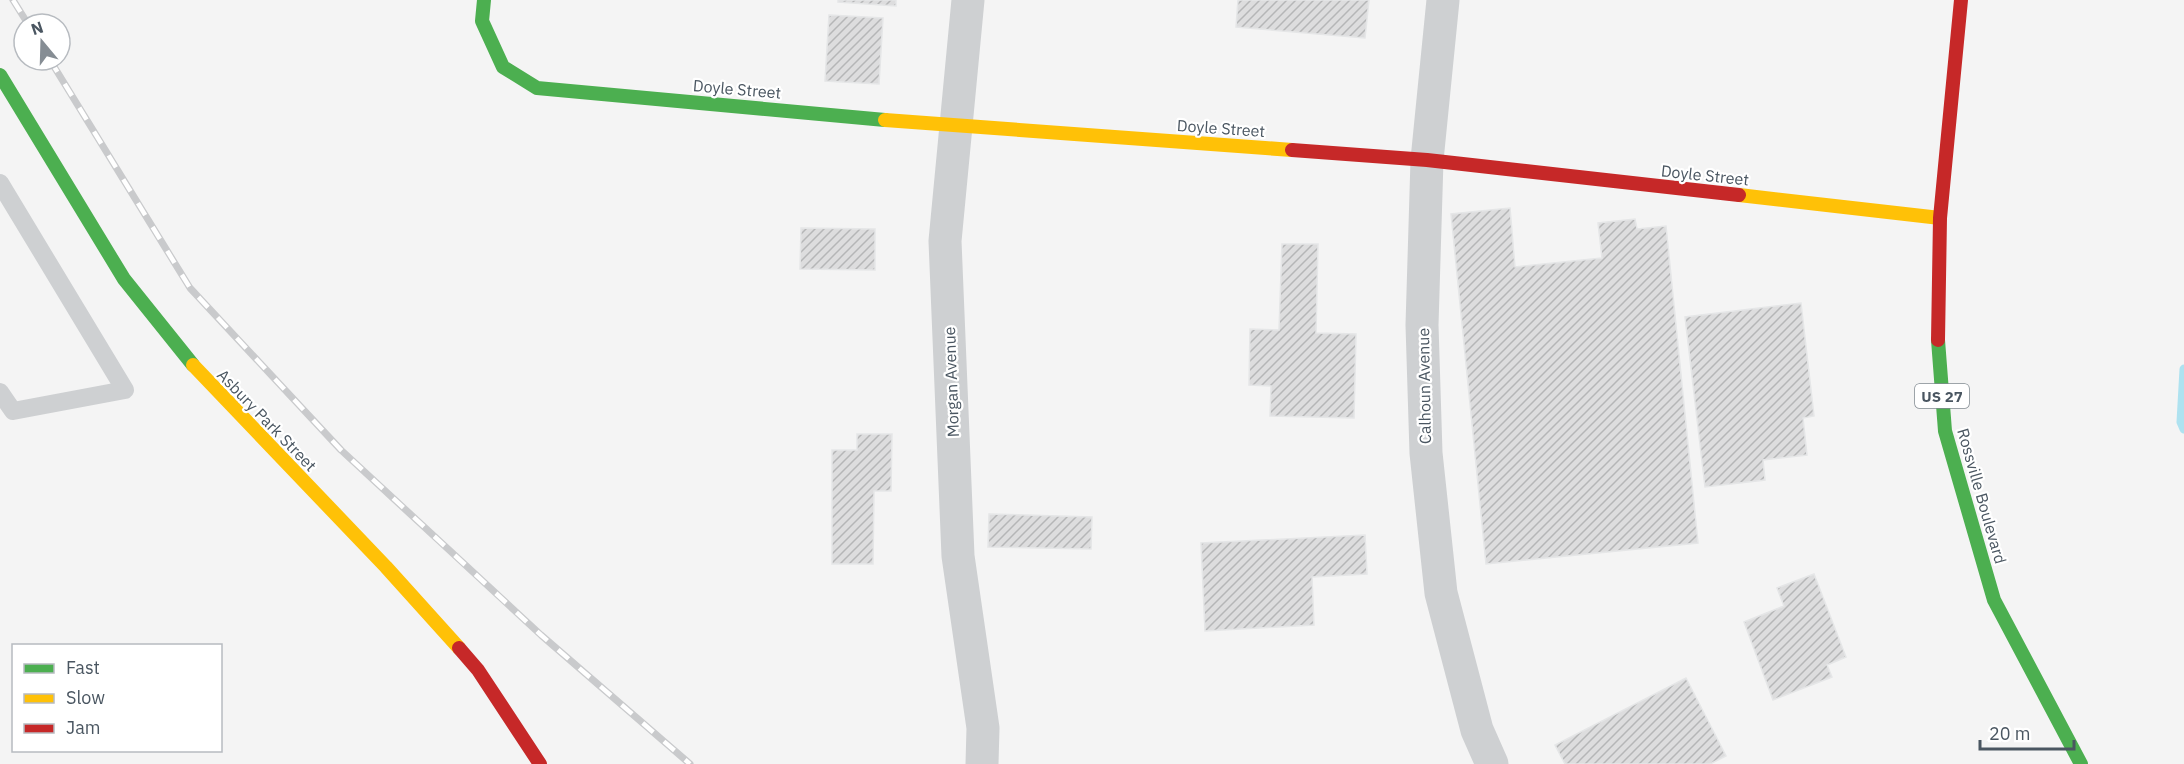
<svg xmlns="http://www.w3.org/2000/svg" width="2184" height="764" font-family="'IBM Plex Sans',sans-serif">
  <defs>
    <pattern id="building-hatch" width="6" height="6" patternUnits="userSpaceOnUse" patternTransform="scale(1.5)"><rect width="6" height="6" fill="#ddddde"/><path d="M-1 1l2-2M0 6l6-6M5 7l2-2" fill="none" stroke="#b5b6b7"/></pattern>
  </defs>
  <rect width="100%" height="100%" fill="#f4f4f4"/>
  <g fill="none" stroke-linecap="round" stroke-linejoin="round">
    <!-- stream -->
    <path stroke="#aee2f0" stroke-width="9" d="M 2184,369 L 2181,422 L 2184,429"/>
  </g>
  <!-- building -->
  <path fill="url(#building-hatch)" stroke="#e5e6e7" stroke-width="1.5" d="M 838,0 L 896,0 L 896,6 L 838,2 Z
    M 1238,0 L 1369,0 L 1365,38 L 1236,27 Z
    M 829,15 L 883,18 L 879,84 L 825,81 Z
    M 1510,208 L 1515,267 L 1602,258 L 1598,223 L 1635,219 L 1637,229 L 1666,226 L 1698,543 L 1486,564 L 1451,214 Z
    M 801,228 L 875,229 L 875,270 L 800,269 Z
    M 1282,244 L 1318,244 L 1316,333 L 1356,334 L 1354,418 L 1270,416 L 1271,386 L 1249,385 L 1250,329 L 1279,330 Z
    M 1801,303 L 1814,416 L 1803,418 L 1807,455 L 1763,460 L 1765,480 L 1705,487 L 1685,317 Z
    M 857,434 L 892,434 L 891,491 L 874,491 L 873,564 L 832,564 L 832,450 L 857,450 Z
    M 989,514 L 1092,517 L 1091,549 L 988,547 Z
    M 1365,535 L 1367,574 L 1312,577 L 1314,625 L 1205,631 L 1201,543 Z
    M 1814,574 L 1846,657 L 1827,665 L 1832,677 L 1773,700 L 1744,622 L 1784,606 L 1777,588 Z
    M 1686,678 L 1726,756 L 1710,764 L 1565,764 L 1555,745 Z"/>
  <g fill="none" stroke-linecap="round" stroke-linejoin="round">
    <!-- lane -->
    <path stroke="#ced0d2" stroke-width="18" d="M 0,183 L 125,390 L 13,411 L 0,392"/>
    <!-- street -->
    <path stroke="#ced0d2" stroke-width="33" d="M 968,0 L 945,241 L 958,556 L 983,728 L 982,764
      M 1443,0 L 1427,160 L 1422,325 L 1426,453 L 1441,593 L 1477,730 L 1492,764"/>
    <!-- fast -->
    <path stroke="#4caf50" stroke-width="14" d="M 484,0 L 482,21 L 503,67 L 537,88 L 885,120
      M 0,75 L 124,279 L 193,365
      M 1938,340 L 1945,431 L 1994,600 L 2081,764"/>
    <!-- slow -->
    <path stroke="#ffc107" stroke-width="14" d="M 885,120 L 1292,150
      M 1739,195 L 1940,218
      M 193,365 L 386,567 L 459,648"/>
    <!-- jam -->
    <path stroke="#c62828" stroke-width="14" d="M 1292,150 L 1427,160 L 1739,195
      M 1938,340 L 1940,218 L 1961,0
      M 459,648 L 478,670 L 540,764"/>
    <defs>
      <path id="rail" d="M 13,0 L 28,24
        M 50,60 L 190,288 L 341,450 L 541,635 L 690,764"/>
    </defs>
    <!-- rail casing -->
    <use href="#rail" stroke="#c9cacc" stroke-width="7"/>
    <!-- rail -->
    <use href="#rail" stroke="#fff" stroke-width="4.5" stroke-dasharray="14" stroke-linecap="butt"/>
  </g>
  <g text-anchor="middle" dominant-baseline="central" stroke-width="4.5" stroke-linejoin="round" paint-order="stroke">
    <!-- shield labels -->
    <rect fill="#fff" stroke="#808990" stroke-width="1.5" x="1915" y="384" width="54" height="24" rx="4.5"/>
    <g font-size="15" font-weight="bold" fill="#4a5661">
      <text x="1942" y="396">US 27</text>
    </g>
    <!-- street labels -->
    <g font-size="16" fill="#4a5661" stroke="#fff">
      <text transform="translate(737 89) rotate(5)">Doyle Street</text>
      <text transform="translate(1221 128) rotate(4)">Doyle Street</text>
      <text transform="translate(1705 175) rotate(6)">Doyle Street</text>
      <text transform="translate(951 382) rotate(-92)">Morgan Avenue</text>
      <text transform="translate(1424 386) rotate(-91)">Calhoun Avenue</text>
      <text transform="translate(267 420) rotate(46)">Asbury Park Street</text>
      <text transform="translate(1982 496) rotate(74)">Rossville Boulevard</text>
    </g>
  </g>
  <!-- legend -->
  <rect x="12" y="644" width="210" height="108" fill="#ffffff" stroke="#b7bbc0" stroke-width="1.5"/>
  <rect x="24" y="664" width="30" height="9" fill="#4caf50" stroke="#b7bbc0" stroke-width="1.5"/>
  <text x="66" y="674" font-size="18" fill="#4a5661">Fast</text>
  <rect x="24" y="694" width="30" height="9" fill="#ffc107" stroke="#b7bbc0" stroke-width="1.5"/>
  <text x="66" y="704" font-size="18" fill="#4a5661">Slow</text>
  <rect x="24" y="724" width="30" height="9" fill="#c62828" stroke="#b7bbc0" stroke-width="1.5"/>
  <text x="66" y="734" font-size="18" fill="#4a5661">Jam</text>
  <!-- north arrow -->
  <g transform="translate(42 42) rotate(341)"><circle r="28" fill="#ffffff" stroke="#b7bbc0" stroke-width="1.5"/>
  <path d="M0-4.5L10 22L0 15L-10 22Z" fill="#868d94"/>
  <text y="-9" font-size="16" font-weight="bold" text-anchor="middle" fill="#4a5661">N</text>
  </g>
  <!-- scale -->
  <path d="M1980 740v9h94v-9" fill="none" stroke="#4a5661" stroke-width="3"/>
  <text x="1989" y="740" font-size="18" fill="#4a5661" stroke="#ffffff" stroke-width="4.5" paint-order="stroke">20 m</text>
</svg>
